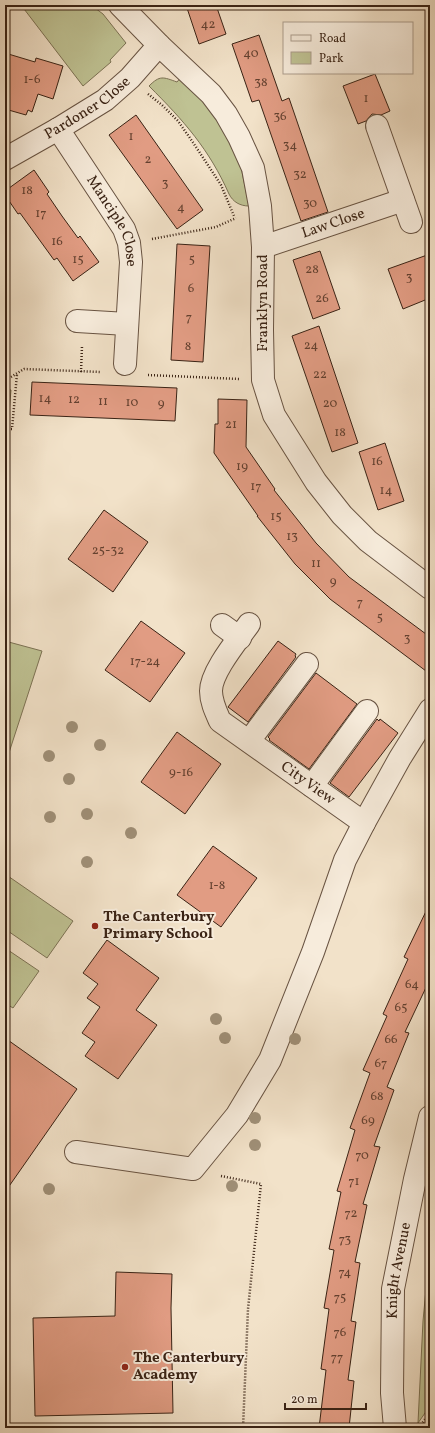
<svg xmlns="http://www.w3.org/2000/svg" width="435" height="1433" font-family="Vollkorn,serif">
  <rect width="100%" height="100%" fill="#f2e2c9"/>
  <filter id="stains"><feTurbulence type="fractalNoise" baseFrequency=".005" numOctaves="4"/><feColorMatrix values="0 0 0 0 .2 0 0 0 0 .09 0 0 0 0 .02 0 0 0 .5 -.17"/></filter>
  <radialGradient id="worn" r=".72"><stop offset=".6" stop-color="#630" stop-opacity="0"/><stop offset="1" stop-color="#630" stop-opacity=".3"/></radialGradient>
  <!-- green -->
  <path fill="#bfc293" stroke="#7c7254" d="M 21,5 L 91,5 L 103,14 L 126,43 L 110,60 L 111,62 L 83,86 Z
    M 182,76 L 217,116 L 241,167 L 249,206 C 240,206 233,202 229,194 C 209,149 184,121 149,86 C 160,75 163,77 177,82 Z
    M 5,389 L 11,390 L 8,425 L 5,424 Z
    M 5,641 L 42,651 L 5,765 Z
    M 5,874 L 73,921 L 47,958 L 5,929 Z
    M 5,948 L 39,971 L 13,1008 L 5,1003 Z
    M 430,1247 L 430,1406 L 418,1423 L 423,1321 Z"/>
  <!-- building -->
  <path fill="#e19c83" stroke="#3a2315" d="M 186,5 L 216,5 L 226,34 L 199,44 Z
    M 259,35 L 282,101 L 289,98 L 328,212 L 301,221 L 259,100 L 252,102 L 232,44 Z
    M 5,53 L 35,62 L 36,58 L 63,66 L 53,99 L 38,94 L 32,112 L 28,110 L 26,115 L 5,109 Z
    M 375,74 L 390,111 L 381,115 L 372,114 L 366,121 L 358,124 L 343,86 Z
    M 136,115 L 203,210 L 177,229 L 109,135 Z
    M 34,170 L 49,192 L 47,194 L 62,216 L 78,238 L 80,236 L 99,262 L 73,281 L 57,258 L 54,260 L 20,213 L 18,214 L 5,195 L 5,191 Z
    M 177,244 L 210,246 L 203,362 L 171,360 Z
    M 320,251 L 340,309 L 313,319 L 293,260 Z
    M 430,254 L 430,298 L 403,309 L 388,269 Z
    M 319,326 L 358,443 L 332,452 L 292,336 Z
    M 32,382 L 177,388 L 175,421 L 30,415 Z
    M 218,399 L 247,400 L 246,447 L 275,489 L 274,490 L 316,543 L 349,577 L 430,637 L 430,674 L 330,599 L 295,564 L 257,516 L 258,516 L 214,453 L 215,424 L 218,424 Z
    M 385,443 L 404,501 L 378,510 L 359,452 Z
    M 104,510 L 148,542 L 113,592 L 68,559 Z
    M 141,621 L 185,653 L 150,702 L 105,670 Z
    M 278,641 L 296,654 L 295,656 L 296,657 L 248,722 L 228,707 Z
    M 316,673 L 357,704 L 309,769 L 269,740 L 270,739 L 268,737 Z
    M 377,719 L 379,721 L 380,719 L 398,733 L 349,797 L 330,783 Z
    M 177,732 L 221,764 L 185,814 L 141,782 Z
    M 213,846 L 257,878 L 221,927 L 177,895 Z
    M 430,903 L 430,979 L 405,1032 L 409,1033 L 387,1087 L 394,1090 L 374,1146 L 380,1147 L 363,1204 L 367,1205 L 355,1262 L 360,1263 L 351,1321 L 356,1322 L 348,1380 L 354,1381 L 349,1428 L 319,1428 L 326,1370 L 321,1369 L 329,1309 L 324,1308 L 334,1250 L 329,1249 L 341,1192 L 337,1191 L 355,1130 L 350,1128 L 370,1073 L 363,1070 L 387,1016 L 383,1014 L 408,959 L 404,957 Z
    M 107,940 L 159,978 L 136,1010 L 157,1025 L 118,1079 L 85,1056 L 95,1042 L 82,1033 L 100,1007 L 87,998 L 98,984 L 83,973 Z
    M 5,1038 L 77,1089 L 5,1192 Z
    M 116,1272 L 172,1274 L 171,1308 L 173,1413 L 35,1416 L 33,1318 L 115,1316 Z"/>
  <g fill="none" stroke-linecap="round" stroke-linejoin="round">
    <defs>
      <g id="minor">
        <path d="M 120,5 L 159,45 L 211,94 L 226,114 L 239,137 L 253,168 L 260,206 L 263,247 L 262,330 L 263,380 L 274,415 L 316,482 L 342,515 L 368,541 L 430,588"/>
        <path d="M 377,126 L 411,222"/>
        <path id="s1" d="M 58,129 L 124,229 L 129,243 L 131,262 L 125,364"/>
        <path id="s2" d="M 5,159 L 58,129 L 105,100 L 130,78 L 159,45"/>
        <path id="s3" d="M 263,247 L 403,200"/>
        <path d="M 77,321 L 127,324"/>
        <path id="s4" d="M 249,624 C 237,641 211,672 211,691 C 211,702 216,712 220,721 L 364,823 L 400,758 L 430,710"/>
        <path d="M 222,625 L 240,638"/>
        <path d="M 249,741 L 307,664"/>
        <path d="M 312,786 L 367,711"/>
        <path d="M 76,1152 L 193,1169 L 237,1115 L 270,1060 L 313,952 L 345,860 L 364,823"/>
        <path id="s5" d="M 395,1428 L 392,1393 L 393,1289 L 415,1179 L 430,1117"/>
      </g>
    </defs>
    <!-- minor casing -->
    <use href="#minor" stroke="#685342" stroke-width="24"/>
    <!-- path -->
    <path stroke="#3a2315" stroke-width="2.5" stroke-dasharray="1 2" stroke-linecap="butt" d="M 148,94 L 162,105 L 178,121 L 192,141 L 221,185 L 234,216
      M 152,239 L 216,227 L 236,218
      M 81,372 L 82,346
      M 148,375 L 239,379
      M 11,377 L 24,369 L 101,372
      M 5,429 L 12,429 L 17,374
      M 221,1176 L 261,1184 L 248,1309 L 243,1428
      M 421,1425 L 430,1412"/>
    <!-- minor -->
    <use href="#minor" stroke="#f7ecdc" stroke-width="22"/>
  </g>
  <!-- trees -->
  <g fill="#9f8f77">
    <circle cx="72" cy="727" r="6"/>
    <circle cx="100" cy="745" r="6"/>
    <circle cx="49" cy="756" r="6"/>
    <circle cx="69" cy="779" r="6"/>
    <circle cx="87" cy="814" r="6"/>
    <circle cx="50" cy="817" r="6"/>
    <circle cx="131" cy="833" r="6"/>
    <circle cx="87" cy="862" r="6"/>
    <circle cx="216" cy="1019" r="6"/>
    <circle cx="225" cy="1038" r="6"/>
    <circle cx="295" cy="1039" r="6"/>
    <circle cx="255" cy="1118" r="6"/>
    <circle cx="255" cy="1145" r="6"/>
    <circle cx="232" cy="1186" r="6"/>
    <circle cx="49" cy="1189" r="6"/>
  </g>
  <!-- markers -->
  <g fill="#8f2418" stroke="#f7ecdc" stroke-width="1.5">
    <circle cx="95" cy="926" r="4"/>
    <circle cx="125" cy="1367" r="4"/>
  </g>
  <g text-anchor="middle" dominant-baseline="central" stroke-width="4" stroke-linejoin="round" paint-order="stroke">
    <!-- number labels -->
    <g font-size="13" fill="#644130">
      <text x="208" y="25">42</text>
      <text x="251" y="54">40</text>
      <text x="32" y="80">1-6</text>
      <text x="261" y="83">38</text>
      <text x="366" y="99">1</text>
      <text x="280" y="117">36</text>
      <text x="131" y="137">1</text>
      <text x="290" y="146">34</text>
      <text x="148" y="160">2</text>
      <text x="300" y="175">32</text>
      <text x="165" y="184">3</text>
      <text x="27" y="191">18</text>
      <text x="310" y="204">30</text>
      <text x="181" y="208">4</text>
      <text x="41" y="214">17</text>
      <text x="57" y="242">16</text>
      <text x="78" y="260">15</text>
      <text x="192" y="260">5</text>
      <text x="312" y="270">28</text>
      <text x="409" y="278">3</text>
      <text x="191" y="289">6</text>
      <text x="322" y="299">26</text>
      <text x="189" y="318">7</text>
      <text x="311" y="346">24</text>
      <text x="188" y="347">8</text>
      <text x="320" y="375">22</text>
      <text x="45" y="399">14</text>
      <text x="74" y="400">12</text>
      <text x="103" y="402">11</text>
      <text x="132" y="403">10</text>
      <text x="161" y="404">9</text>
      <text x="330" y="404">20</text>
      <text x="231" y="425">21</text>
      <text x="340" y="433">18</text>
      <text x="377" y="462">16</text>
      <text x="242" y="467">19</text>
      <text x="256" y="487">17</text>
      <text x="386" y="491">14</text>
      <text x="276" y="517">15</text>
      <text x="292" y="537">13</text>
      <text x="108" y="551">25-32</text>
      <text x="316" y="564">11</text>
      <text x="333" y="582">9</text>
      <text x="360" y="603">7</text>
      <text x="380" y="618">5</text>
      <text x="407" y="639">3</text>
      <text x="145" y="662">17-24</text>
      <text x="181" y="773">9-16</text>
      <text x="217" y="886">1-8</text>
      <text x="412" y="985">64</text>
      <text x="401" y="1008">65</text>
      <text x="391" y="1040">66</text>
      <text x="381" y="1064">67</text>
      <text x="377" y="1097">68</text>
      <text x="368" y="1121">69</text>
      <text x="362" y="1156">70</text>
      <text x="354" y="1182">71</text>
      <text x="351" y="1214">72</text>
      <text x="345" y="1240">73</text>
      <text x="345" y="1273">74</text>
      <text x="340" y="1298">75</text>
      <text x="340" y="1333">76</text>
      <text x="337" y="1358">77</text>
    </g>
    <!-- street labels -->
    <g font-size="15" fill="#3a2315" stroke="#f7ecdc">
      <text stroke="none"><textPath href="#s2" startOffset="97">Pardoner Close</textPath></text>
      <text stroke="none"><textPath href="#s1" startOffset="108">Manciple Close</textPath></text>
      <text stroke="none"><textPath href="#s3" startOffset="74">Law Close</textPath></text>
      <text transform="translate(263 303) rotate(-90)">Franklyn Road</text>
      <text stroke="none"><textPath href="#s4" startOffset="217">City View</textPath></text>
      <text stroke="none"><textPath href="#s5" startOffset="158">Knight Avenue</textPath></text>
    </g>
    <!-- poi labels -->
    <g font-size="15" font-weight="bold" fill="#3a2315" stroke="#f7ecdc" text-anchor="start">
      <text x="103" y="917">The Canterbury<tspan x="103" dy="17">Primary School</tspan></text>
      <text x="133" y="1358">The Canterbury<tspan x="133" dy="17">Academy</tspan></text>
    </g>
  </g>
  <!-- margin -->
  <rect width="435" height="1433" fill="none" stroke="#f2e2c9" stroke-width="20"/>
  <rect x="6" y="6" width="423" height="1421" fill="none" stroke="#3a2315" stroke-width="2"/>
  <rect x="10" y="10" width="415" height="1413" fill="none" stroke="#3a2315"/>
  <!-- legend -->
  <rect x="283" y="22" width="130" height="52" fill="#f7ecdc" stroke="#ab9c8c"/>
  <rect x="291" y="35" width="20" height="6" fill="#f7ecdc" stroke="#ab9c8c"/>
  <text x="319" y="42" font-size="12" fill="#3a2315">Road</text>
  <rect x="291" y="52" width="20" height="12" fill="#bfc293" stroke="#ab9c8c"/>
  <text x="319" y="62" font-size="12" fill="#3a2315">Park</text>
  <!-- scale -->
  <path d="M285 1403v6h81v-6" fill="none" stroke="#3a2315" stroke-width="2"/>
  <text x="291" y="1403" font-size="12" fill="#3a2315" stroke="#f7ecdc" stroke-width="3" paint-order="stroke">20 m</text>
  <rect width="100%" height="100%" filter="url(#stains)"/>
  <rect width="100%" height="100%" fill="url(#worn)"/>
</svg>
